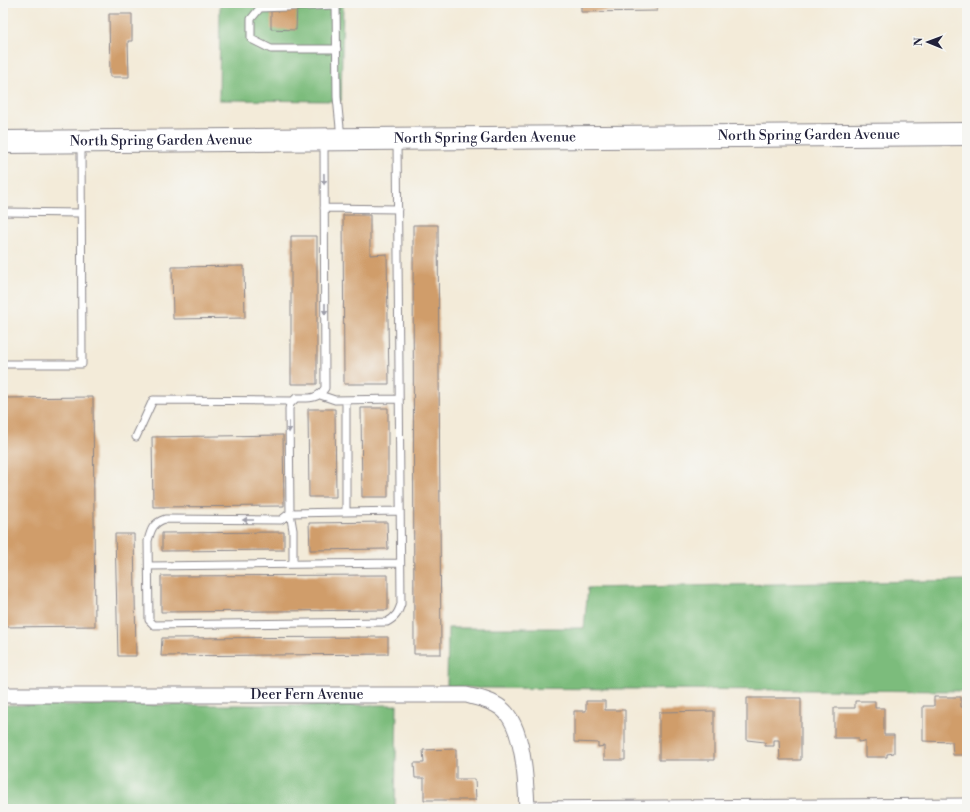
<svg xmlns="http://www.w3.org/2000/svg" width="970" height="812" font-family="'Libre Bodoni',serif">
  <rect width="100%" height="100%" fill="#f6f6f2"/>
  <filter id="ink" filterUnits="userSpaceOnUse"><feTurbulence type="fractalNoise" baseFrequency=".025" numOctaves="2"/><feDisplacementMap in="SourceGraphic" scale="8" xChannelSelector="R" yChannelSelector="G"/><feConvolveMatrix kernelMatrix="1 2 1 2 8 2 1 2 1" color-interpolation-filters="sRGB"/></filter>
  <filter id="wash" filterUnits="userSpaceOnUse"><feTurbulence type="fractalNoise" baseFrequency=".012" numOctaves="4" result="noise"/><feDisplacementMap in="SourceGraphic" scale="16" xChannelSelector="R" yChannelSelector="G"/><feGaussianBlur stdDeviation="0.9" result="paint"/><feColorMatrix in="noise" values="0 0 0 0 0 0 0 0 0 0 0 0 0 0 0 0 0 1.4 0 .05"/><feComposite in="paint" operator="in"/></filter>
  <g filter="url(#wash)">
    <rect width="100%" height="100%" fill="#f3ebd9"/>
    <!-- forest -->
    <path fill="#7cbc7c" stroke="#4f6f5c" d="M 220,3 L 343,3 L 341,101 L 219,100 Z
      M 967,580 L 967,691 L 477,688 L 447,686 L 448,628 L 584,628 L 588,588 Z
      M 3,705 L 397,705 L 395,809 L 3,809 Z"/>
    <g id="blocks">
      <!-- building -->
      <path fill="#d09d6a" d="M 271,3 L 297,3 L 296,30 L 271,29 Z
        M 581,3 L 657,3 L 657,11 L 581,12 Z
        M 109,14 L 132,14 L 132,41 L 128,41 L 129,77 L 110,77 Z
        M 343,215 L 370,215 L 370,255 L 387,254 L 389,384 L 344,384 Z
        M 413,225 L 438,225 L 441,654 L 414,654 Z
        M 291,236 L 317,236 L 317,384 L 291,384 Z
        M 244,266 L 245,318 L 173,319 L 172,267 Z
        M 93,397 L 95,626 L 3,627 L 3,398 Z
        M 361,408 L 388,408 L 388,497 L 362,497 Z
        M 308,409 L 335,409 L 336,497 L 309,497 Z
        M 283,435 L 284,506 L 153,507 L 152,437 Z
        M 387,522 L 388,549 L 310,550 L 309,523 Z
        M 284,532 L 284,550 L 162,551 L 162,533 Z
        M 115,534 L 134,534 L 136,656 L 118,656 Z
        M 388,575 L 388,610 L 161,612 L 161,576 Z
        M 388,637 L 388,654 L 161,656 L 162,638 Z
        M 934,697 L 961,697 L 961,707 L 967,707 L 967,755 L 953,755 L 952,742 L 923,741 L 923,706 L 934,706 Z
        M 747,698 L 801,698 L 801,760 L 780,760 L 779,740 L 774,740 L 774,746 L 765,746 L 765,742 L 747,740 Z
        M 586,701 L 605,701 L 605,710 L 625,710 L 625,760 L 604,760 L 604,746 L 598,747 L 598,743 L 574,742 L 574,711 L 586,711 Z
        M 855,701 L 875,701 L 875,708 L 884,708 L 884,735 L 894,735 L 894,753 L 887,754 L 887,757 L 865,757 L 865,741 L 858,742 L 858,738 L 834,738 L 834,708 L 855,708 Z
        M 714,711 L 714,760 L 659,760 L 659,712 Z
        M 456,749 L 456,779 L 475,779 L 476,800 L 424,800 L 424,778 L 415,778 L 414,763 L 424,763 L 423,750 Z"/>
    </g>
  </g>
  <g filter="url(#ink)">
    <use href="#blocks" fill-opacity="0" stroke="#8a868a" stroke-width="1"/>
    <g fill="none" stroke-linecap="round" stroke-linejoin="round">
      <defs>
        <path id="lane" d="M 336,3 L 337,97 L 341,138
          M 336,5 L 260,8 L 251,19 L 251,39 L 271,49 L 337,49
          M 324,143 L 325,388 C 317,400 309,398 296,398 L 290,404 L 289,409 L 290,513 L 281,520 L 165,519 C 153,523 151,529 148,541 L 149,620 L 154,625 L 387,622 C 396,617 398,613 401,604 L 397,141
          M 324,208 L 398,209
          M 3,212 L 81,213
          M 3,364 L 82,364 L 81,143
          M 320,395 L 335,400 L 399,399
          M 346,400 L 346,512
          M 136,437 L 153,400 L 293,401
          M 293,564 L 293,530 L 290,513 L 400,511
          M 149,566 L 400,563"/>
        <g id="street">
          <path id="s1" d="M 3,695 L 466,695 C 478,698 491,700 501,708 C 524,725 526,782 527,809"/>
          <path d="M 527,809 L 967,806"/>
        </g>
        <g id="highway">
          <path id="s2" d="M 3,142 L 967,134"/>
        </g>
      </defs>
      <!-- lane casing -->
      <use href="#lane" stroke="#8a868a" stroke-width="9"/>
      <!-- street casing -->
      <use href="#street" stroke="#8a868a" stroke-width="17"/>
      <!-- highway casing -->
      <use href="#highway" stroke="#8a868a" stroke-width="24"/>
      <!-- lane -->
      <use href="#lane" stroke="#fff" stroke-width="7"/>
      <!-- street -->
      <use href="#street" stroke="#fff" stroke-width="15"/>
      <!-- highway -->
      <use href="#highway" stroke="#fff" stroke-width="22"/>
    </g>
    <!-- one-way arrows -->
    <defs><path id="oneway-solid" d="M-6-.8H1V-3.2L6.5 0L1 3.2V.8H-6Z"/></defs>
    <g fill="#9c9ca7">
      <use href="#oneway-solid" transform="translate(324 179) rotate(89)"/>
      <use href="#oneway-solid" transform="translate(325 309) rotate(90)"/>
      <use href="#oneway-solid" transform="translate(289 427) rotate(89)"/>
      <use href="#oneway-solid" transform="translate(248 520) rotate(-180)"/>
    </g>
  </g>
  <g text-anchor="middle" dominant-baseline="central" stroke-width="3" stroke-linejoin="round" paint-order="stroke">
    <!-- street labels -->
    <g font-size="14" fill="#22223b" stroke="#f6f6f2">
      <text stroke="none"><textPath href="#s2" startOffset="806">North Spring Garden Avenue</textPath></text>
      <text stroke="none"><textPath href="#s2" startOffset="482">North Spring Garden Avenue</textPath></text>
      <text stroke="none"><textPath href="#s2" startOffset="158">North Spring Garden Avenue</textPath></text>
      <text stroke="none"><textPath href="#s1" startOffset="304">Deer Fern Avenue</textPath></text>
    </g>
  </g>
  <!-- margin -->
  <rect width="970" height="812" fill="none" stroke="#f6f6f2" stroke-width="16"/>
  <!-- north arrow -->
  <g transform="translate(928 42) rotate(271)" stroke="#f6f6f2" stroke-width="3" paint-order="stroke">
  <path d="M0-3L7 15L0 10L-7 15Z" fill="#22223b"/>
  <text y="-6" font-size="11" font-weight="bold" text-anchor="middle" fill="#22223b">N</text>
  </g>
</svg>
